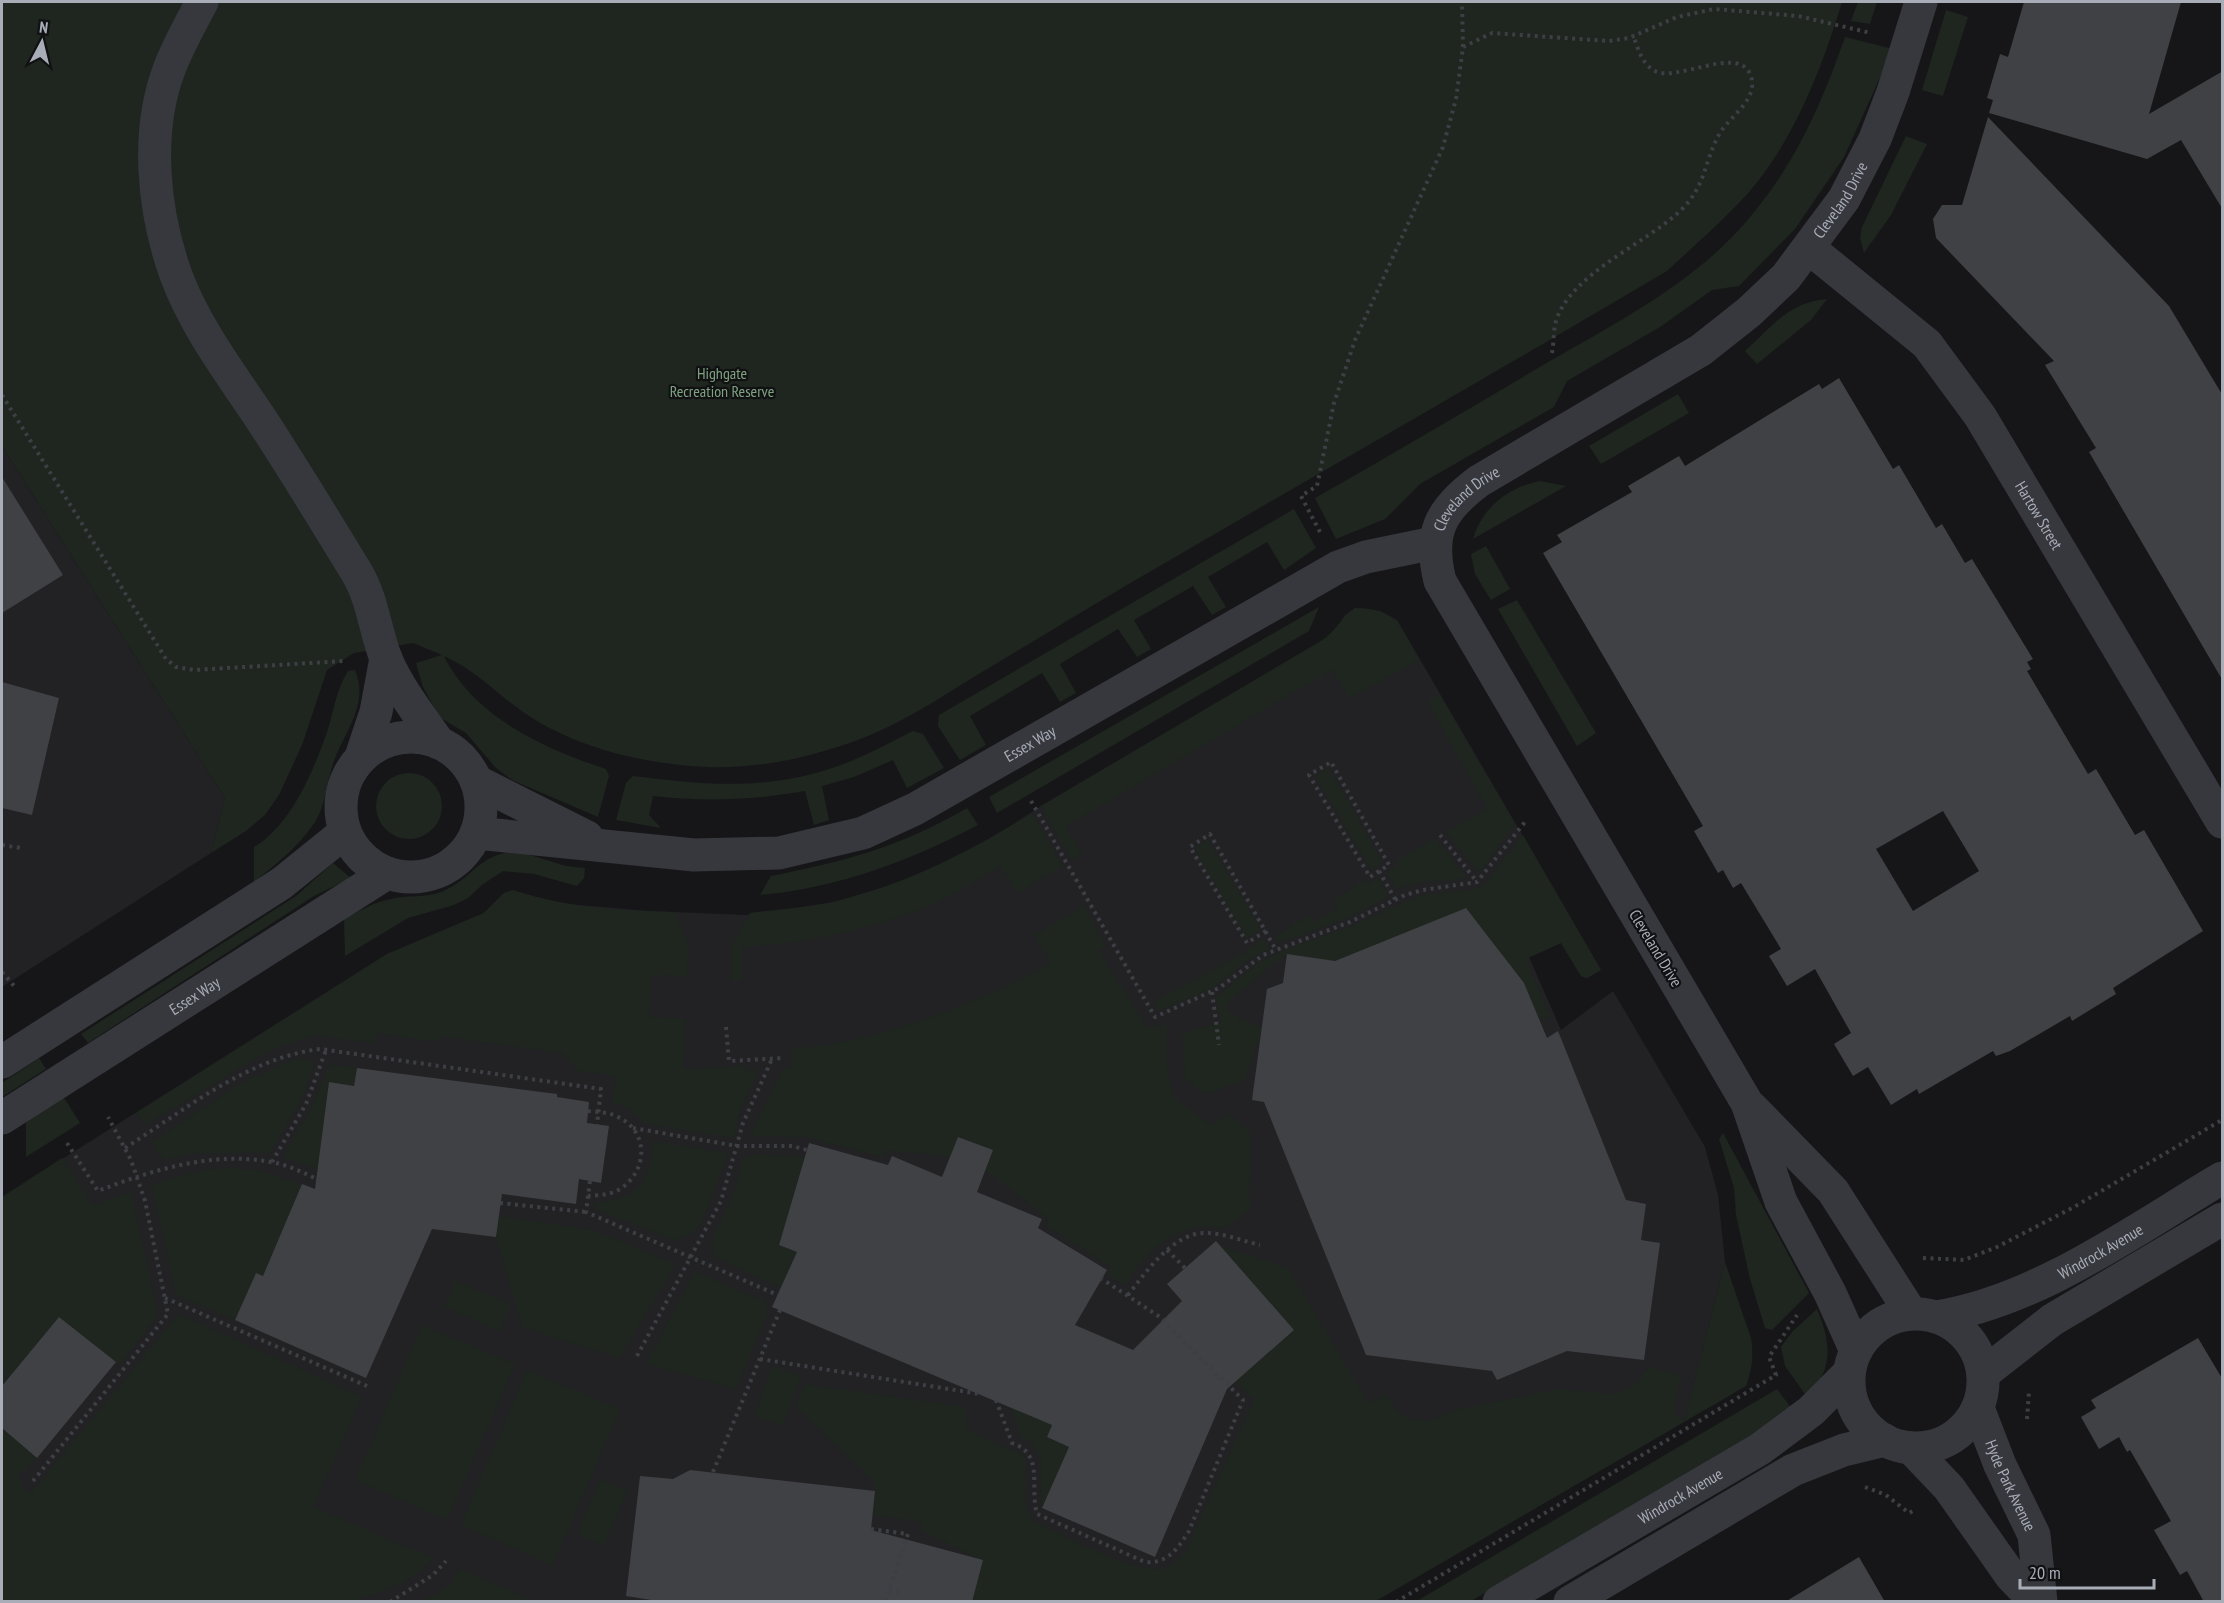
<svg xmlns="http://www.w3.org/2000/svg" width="2224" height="1603" font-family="'PT Sans Narrow',sans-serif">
  <rect width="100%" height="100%" fill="#161618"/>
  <!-- built -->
  <path fill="#222225" d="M 2,446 L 225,798 L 211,853 L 2,987 Z
    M 1355,608 L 1380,611 L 1397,620 L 1601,970 L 1587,978 L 1581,976 L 1561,943 L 1529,957 L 1561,1030 L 1613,991 L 1705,1147 L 1718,1195 L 1725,1262 L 1684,1422 L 1375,1601 L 2,1602 L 2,1197 L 387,954 L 484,913 L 504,893 L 513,890 L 545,901 L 567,904 L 649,911 L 747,915 L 835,902 L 910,879 L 987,841 L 1041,806 L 1321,641 L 1331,635 L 1345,615 Z"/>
  <!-- green -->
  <path fill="#1e261f" d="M 2,2 L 1842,2 C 1822,68 1795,138 1750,191 C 1724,220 1695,245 1667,271 C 1488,377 1307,480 1127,585 C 1075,616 1024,647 972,678 C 937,700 901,723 863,738 C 813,757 760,769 707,767 C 644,764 575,748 523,712 C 494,692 477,671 444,656 C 474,717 545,749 606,769 L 609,776 L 598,817 L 512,780 L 496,768 L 466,733 L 439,717 L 423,687 L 416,663 L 442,655 L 413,643 L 354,653 L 327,670 L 302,745 L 279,795 L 265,815 L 246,831 L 211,853 L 225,798 L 2,446 Z
    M 1858,2 L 1877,2 L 1870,24 L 1851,21 Z
    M 1946,10 L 1968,17 L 1943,96 L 1922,90 Z
    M 1845,37 L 1893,49 L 1844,157 L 1795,229 L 1739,286 L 1712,290 L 1660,327 L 1567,381 L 1554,407 L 1420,484 L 1385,519 L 1336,539 L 1315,498 C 1394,453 1472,407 1550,361 C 1618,322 1693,283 1745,223 C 1794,167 1821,106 1845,37 Z
    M 1906,136 L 1927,144 L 1891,215 L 1864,253 L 1860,238 L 1862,227 Z
    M 1827,299 L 1811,320 L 1757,364 L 1745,351 C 1772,327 1788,302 1827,299 Z
    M 1678,394 L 1689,413 L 1601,464 L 1589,446 Z
    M 1540,481 L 1566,486 L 1473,539 C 1482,508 1508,487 1540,481 Z
    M 1294,509 L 1316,548 L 1284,570 L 1267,542 L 1208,577 L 1226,607 L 1212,615 L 1193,586 L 1134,620 L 1151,649 L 1137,657 L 1118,629 L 1060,664 L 1076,693 L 1060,702 L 1042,673 L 970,716 L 986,745 L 960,760 L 938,726 L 939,715 Z
    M 1486,546 L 1510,589 L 1491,600 L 1475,574 L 1471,554 Z
    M 1517,600 L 1596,733 L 1577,746 L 1498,609 Z
    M 1319,607 L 1309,631 L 997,813 L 989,797 Z
    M 1355,608 C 1397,608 1401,627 1419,660 L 1350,698 L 1332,670 L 1066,826 L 1082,854 L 1071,860 L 1041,806 L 1321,641 C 1335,632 1341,618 1355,608 Z
    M 355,670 C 370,705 343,733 333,764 C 326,785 326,807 313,825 C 297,848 275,865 254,882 L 254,847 C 291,825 313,772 327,732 C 334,711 336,690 348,671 Z
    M 1439,694 L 1515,824 L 1479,873 L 1446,832 L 1487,809 L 1427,701 Z
    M 913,731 L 923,734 L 944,768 L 907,788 L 893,760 L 854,777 L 822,786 L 829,820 L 814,825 L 805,791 C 753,800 705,802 653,796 L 649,815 L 661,828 L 616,820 L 626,783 L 633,776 C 706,785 767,791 838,766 C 864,757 889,743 913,731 Z
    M 1329,768 L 1383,863 L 1372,871 L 1315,776 Z
    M376 806a33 33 0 1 1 66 0a33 33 0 1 1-66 0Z
    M 967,808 L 978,825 C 910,861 838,888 760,895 L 771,876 C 846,861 900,847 967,808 Z
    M 1032,813 L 1062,866 L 1018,893 L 1000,867 C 976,880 953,895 928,906 C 871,930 802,944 741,947 L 742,980 L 732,980 L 732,944 L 750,913 C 779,909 809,908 837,901 C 909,883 969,852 1032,813 Z
    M 1523,835 L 1601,970 L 1587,978 L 1581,976 L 1561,943 L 1526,959 L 1550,1018 L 1539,1019 L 1524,983 L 1466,909 L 1335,961 L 1287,954 L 1233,996 L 1226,1008 L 1236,1017 L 1262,1028 L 1260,1043 L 1256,1044 L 1245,1080 L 1205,1095 L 1185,1079 L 1182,1033 L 1221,1023 L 1216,997 L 1258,963 L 1287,949 L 1350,927 L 1417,896 L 1476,889 L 1485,884 Z
    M 1435,838 L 1467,878 L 1418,883 L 1397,889 L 1386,873 L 1397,867 L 1394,862 Z
    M 1208,840 L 1261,930 L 1247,939 L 1194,848 Z
    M 517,851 L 566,866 L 585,868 L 584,878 L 577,886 L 534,874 L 503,871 L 482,885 L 468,898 L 454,905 L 408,918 L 345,956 L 344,919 C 359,911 374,902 391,899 C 406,895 427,898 441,892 C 475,878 475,855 517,851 Z
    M 333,863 L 351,878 L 314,896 L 88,1043 L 81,1034 L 296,896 Z
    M 1378,878 L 1389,896 L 1348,918 L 1279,943 L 1275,936 L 1308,916 L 1314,922 L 1338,908 L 1334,900 L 1366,879 L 1369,883 Z
    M 513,890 C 564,907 619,911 674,912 L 689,944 L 687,976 L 652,975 L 649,1017 L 685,1019 L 684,1069 L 746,1066 L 747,1071 L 758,1070 L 740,1111 L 734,1138 L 646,1124 L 628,1108 L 611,1102 L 616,1076 L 578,1071 L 562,1053 L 444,1037 L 434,1042 L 379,1033 L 372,1043 L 314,1035 L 266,1052 L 146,1125 L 136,1113 L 387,954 L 484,913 L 504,893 Z
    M 1084,906 L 1106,946 L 1099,951 L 1147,1027 L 1167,1023 L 1167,1068 L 1173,1096 L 1210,1125 L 1229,1113 L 1251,1133 L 1249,1201 L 1253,1207 L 1225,1228 C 1176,1221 1151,1247 1125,1285 L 1108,1276 L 1111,1267 L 1046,1226 L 1049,1219 L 985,1170 L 992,1150 L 958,1137 L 950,1157 L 887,1150 L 883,1157 L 805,1137 L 754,1136 L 752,1130 L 784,1068 L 793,1067 L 791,1049 C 884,1041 970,1006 1051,963 L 1034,935 Z
    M 1264,939 L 1271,948 L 1248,960 L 1211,989 L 1158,1011 L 1153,1002 L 1246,952 L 1245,950 Z
    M 39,1058 L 46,1069 L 2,1097 L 2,1083 Z
    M 295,1059 L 315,1061 L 304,1094 L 270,1153 L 195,1153 L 163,1160 L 152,1142 L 241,1083 Z
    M 330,1064 L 357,1068 L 354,1086 L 329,1082 L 321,1144 L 322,1170 L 283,1157 L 310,1111 Z
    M 63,1096 L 80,1123 L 26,1157 L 26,1119 Z
    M 1723,1133 L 1809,1293 L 1772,1330 L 1765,1328 L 1750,1279 L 1736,1215 L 1734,1188 L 1719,1139 Z
    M 653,1141 L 728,1153 L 703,1219 L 693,1233 L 674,1240 L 596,1209 L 596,1203 C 634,1201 654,1179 653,1141 Z
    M 760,1154 L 805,1157 L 779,1245 L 797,1252 L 781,1288 L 715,1257 L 712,1245 L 715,1233 L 733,1196 L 742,1162 L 748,1156 Z
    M 62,1158 L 93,1206 L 131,1192 L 158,1315 L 119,1365 L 59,1317 L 2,1386 L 2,1197 Z
    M 229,1168 L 256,1170 L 302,1184 L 266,1269 L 294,1290 L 256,1273 L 235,1320 L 176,1295 L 152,1184 L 203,1170 Z
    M 499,1216 L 593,1230 L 676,1264 L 619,1358 L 522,1327 L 496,1237 Z
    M 1220,1246 L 1288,1268 L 1368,1403 L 1386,1395 L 1400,1414 L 1414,1420 L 1431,1420 L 1454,1410 L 1559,1389 L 1616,1394 L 1633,1386 L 1649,1367 L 1681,1375 L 1673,1411 L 1684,1421 L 1725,1262 L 1751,1338 C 1754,1356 1752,1370 1746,1386 L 1376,1601 L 972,1601 L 982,1560 L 922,1531 L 922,1522 L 873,1515 L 875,1482 L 796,1407 L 804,1384 L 966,1407 L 967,1430 L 1025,1456 L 1026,1506 L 1033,1520 C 1060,1533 1142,1580 1169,1567 C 1175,1564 1181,1556 1186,1551 L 1254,1400 L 1217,1361 L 1246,1373 L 1294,1330 Z
    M 695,1272 L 764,1301 L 768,1312 L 736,1389 L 646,1364 Z
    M 455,1281 L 511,1304 L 500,1331 L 444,1307 Z
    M 1817,1309 C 1831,1342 1834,1370 1807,1397 L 1785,1366 L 1781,1347 L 1792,1332 Z
    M 179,1314 L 362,1397 L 313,1507 L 433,1558 C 412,1583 380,1594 349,1601 L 2,1601 L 2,1428 L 37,1458 L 17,1477 L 29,1495 Z
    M 422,1325 L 515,1364 L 447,1520 L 355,1480 Z
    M 772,1366 L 801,1376 L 783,1426 L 754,1416 Z
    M 527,1370 L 620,1409 L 553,1565 L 461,1525 Z
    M 1777,1389 L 1792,1409 L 1753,1437 L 1471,1601 L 1415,1602 Z
    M 1012,1408 L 1053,1422 L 1047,1437 L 1069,1447 L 1042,1508 L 1040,1457 L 1031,1441 L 1022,1438 Z
    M 600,1479 L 627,1491 L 604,1545 L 577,1534 Z
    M 460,1569 L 532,1600 L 532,1601 L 424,1601 L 450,1585 Z"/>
  <!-- building -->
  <path fill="#404145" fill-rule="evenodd" d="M 2024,2 L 2181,2 L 2149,114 L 2223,71 L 2223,210 L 2181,140 L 2147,159 L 1989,113 L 1993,100 L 1987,98 L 2000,54 L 2008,57 Z
    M 1988,117 L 2169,306 L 2223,396 L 2223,681 L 2089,452 L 2096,448 L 2045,365 L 2054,361 L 1936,238 L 1933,219 L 1942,205 L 1962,205 Z
    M 1839,378 L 1893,469 L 1899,465 L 1936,528 L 1942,524 L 1965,563 L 1972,559 L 2033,659 L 2027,662 L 2031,669 L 2027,671 L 2088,774 L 2096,769 L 2135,835 L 2144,830 L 2203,931 L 2113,988 L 2116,994 L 2072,1021 L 2070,1016 L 2010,1051 L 1996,1056 L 1993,1051 L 1919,1094 L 1917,1089 L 1891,1105 L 1868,1067 L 1853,1076 L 1834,1044 L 1851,1033 L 1815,969 L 1787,986 L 1769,956 L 1781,949 L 1741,883 L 1733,888 L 1723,870 L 1718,873 L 1694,831 L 1703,826 L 1543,553 L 1562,542 L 1557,535 L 1632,492 L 1628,486 L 1679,456 L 1685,466 L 1819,384 L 1822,389 ZM 1943,811 L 1979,871 L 1913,911 L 1876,849 Z
    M 2,477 L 63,575 L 2,613 Z
    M 2,682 L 59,698 L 32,815 L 2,808 Z
    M 1466,908 L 1524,983 L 1547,1038 L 1558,1031 L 1626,1200 L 1646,1204 L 1641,1240 L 1660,1243 L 1644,1360 L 1567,1351 L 1497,1380 L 1492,1371 L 1366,1355 L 1264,1102 L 1252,1100 L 1267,989 L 1283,983 L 1287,954 L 1335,961 Z
    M 357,1068 L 557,1094 L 557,1097 L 589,1102 L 587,1123 L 609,1126 L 601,1183 L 579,1179 L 576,1204 L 502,1194 L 496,1237 L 432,1229 L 366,1378 L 235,1320 L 256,1273 L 263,1276 L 302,1184 L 315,1189 L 329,1082 L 354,1086 Z
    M 958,1137 L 993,1150 L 977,1192 L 1042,1219 L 1038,1228 L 1107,1270 L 1075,1325 L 1133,1350 L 1182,1301 L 1167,1284 L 1216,1241 L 1294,1330 L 1227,1389 L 1155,1557 L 1042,1508 L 1069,1447 L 1047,1437 L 1052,1425 L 772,1307 L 797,1252 L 779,1245 L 809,1143 L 888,1165 L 892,1156 L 942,1177 Z
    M 59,1317 L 116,1362 L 37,1458 L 2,1428 L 2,1386 Z
    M 2198,1338 L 2223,1380 L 2223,1602 L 2204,1602 L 2187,1571 L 2180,1575 L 2154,1530 L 2171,1521 L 2130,1450 L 2127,1452 L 2119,1437 L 2099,1449 L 2081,1417 L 2096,1408 L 2091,1400 Z
    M 690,1470 L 875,1491 L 871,1530 L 983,1560 L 972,1602 L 664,1602 L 626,1596 L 640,1476 L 673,1479 Z
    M 1859,1557 L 1885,1602 L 1785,1602 Z"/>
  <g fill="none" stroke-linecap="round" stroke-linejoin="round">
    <!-- path -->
    <path stroke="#3d3f44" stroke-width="4" stroke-dasharray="3 4.5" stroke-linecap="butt" d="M 1463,47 L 1492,33 L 1609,41 L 1629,38 L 1677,17 L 1714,9 L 1798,16 L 1871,33
      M 1552,353 C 1554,343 1553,331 1556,321 C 1571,273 1646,244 1681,210 C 1708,184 1704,157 1722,130 C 1732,115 1762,96 1749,72 C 1734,46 1674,84 1653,70 C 1641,62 1638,48 1633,35
      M 2,395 L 166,659 L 176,667 L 194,670 L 344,661
      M 1320,532 L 1301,496 L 1317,486 L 1334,403 L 1355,340 L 1443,147 L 1456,99 L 1463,47 L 1462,2
      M 1031,801 L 1155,1017 L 1219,988 L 1263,955 L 1350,922 L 1405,895 L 1423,890 L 1477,882 L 1525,822
      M 1440,835 L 1477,882
      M 2,845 L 21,848
      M 1379,871 L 1370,877 L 1309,775 L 1331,762 L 1389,865 L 1379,871 L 1395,899
      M 1266,931 L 1247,943 L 1190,847 L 1210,834 L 1276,950
      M 2,972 L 15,987
      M 1212,992 L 1219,1045
      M 726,1027 L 729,1061 L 784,1058
      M 588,1111 C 597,1112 608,1112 616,1116 C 649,1130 649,1170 620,1189 C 611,1195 599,1195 588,1196
      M 633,1128 L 737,1146 L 792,1146 L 807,1150
      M 67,1143 L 98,1191 C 152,1170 213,1151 271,1162 C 289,1165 306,1174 323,1182
      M 125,1148 C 185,1110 247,1058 320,1049 L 601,1089 L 597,1125
      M 272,1162 L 306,1104 L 326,1050
      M 590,1181 L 586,1212 L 778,1295
      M 500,1203 L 586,1212
      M 1167,1250 L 1185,1268
      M 1923,1258 L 1964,1260 L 1997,1247 L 2074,1207 L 2222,1120
      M 1128,1295 C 1146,1272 1173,1233 1205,1233 C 1223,1233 1243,1241 1260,1245
      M 165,1298 L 367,1386
      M 637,1356 L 721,1201 L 743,1123 L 772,1059
      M 760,1359 L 980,1394
      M 996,1400 L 1012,1443 C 1045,1454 1029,1486 1037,1514 L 1145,1562 C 1168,1564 1178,1548 1189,1531 L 1243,1400 L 1160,1317 L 1102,1279
      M 2027,1419 L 2029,1391
      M 713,1472 L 780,1310
      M 33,1481 L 168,1314 L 145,1201 L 131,1160 L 108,1117
      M 1865,1487 L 1886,1495 L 1909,1513 L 1915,1510
      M 871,1529 L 908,1534 L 885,1602
      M 889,1590 L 901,1593
      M 390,1602 L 433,1575 L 446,1561
      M 1396,1602 L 1776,1375 L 1769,1357 L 1797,1315"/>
    <!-- minor -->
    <g stroke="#37383d" stroke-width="33">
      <path d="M 202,2 C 191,23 179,44 170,67 C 145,131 153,211 176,275 C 195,327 231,374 261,419 C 294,470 326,522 357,573 C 373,600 375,631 386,659 C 399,689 420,716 439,743"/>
      <path id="s1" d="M 1809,248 L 1927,344 L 1980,416 L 2222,822"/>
      <circle cx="411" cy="807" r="70"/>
      <path d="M 361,757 L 376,712 L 386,658"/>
      <path d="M 476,781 L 587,837"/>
      <path id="s2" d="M 476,833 L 694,855 L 779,853 L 863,833 L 915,809 L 1338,567 L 1366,557 L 1434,543"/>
      <path d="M 2,1062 L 282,883 L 345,832"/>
      <path d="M 1752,1108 L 1833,1191 L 1911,1313"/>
      <path id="s3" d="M 2,1118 L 387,873"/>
      <circle cx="1916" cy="1381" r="67"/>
      <path id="s4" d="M 1936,1317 C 2038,1301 2134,1230 2222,1178"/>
      <path id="s5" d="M 1856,1351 L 1830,1293 L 1781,1202 L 1747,1103 L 1440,581 C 1428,533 1440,510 1479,481 L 1701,350 L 1749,312 L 1786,277 L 1844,199 L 1875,139 L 1893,92 L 1921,2"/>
      <path d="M 1983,1374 L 2052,1320 L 2222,1219"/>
      <path id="s6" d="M 1978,1408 L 2000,1465 L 2034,1535 L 2041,1602"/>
      <path d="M 1911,1448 L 1949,1488 L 2011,1576 L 2036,1602"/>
      <path id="s7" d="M 1499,1602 L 1760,1449 L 1811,1411 L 1849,1373"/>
      <path d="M 1570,1602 L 1793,1470 L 1844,1450 L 1885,1440"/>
    </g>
  </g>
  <g text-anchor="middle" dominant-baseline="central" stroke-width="4.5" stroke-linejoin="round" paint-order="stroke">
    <!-- street labels -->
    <g font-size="16" fill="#a8adb8" stroke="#111113">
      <text stroke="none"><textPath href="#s5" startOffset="1458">Cleveland Drive</textPath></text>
      <text stroke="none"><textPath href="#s5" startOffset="972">Cleveland Drive</textPath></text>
      <text stroke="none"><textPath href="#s1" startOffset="357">Hartow Street</textPath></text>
      <text stroke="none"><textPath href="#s2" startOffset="580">Essex Way</textPath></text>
      <text transform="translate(1656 948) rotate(59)">Cleveland Drive</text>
      <text stroke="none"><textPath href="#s3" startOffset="228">Essex Way</textPath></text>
      <text stroke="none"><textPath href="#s4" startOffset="178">Windrock Avenue</textPath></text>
      <text stroke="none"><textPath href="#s6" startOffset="84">Hyde Park Avenue</textPath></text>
      <text stroke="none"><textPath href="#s7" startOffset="210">Windrock Avenue</textPath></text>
    </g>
    <!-- park labels -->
    <g font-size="16" fill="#7fa381" stroke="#111113">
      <text x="722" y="373">Highgate<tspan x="722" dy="18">Recreation Reserve</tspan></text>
    </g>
  </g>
  <!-- border -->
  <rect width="2224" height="1603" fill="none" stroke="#a8adb8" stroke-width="6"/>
  <!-- north arrow -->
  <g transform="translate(42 42) rotate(7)" stroke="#111113" stroke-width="4.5" paint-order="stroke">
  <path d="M0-4.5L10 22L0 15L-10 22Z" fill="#a8adb8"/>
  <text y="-9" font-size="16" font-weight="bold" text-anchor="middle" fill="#a8adb8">N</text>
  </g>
  <!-- scale -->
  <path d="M2020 1579v9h134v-9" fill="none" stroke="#a8adb8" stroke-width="3"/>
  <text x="2029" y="1579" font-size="18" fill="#a8adb8" stroke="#111113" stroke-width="4.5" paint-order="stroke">20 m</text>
</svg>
